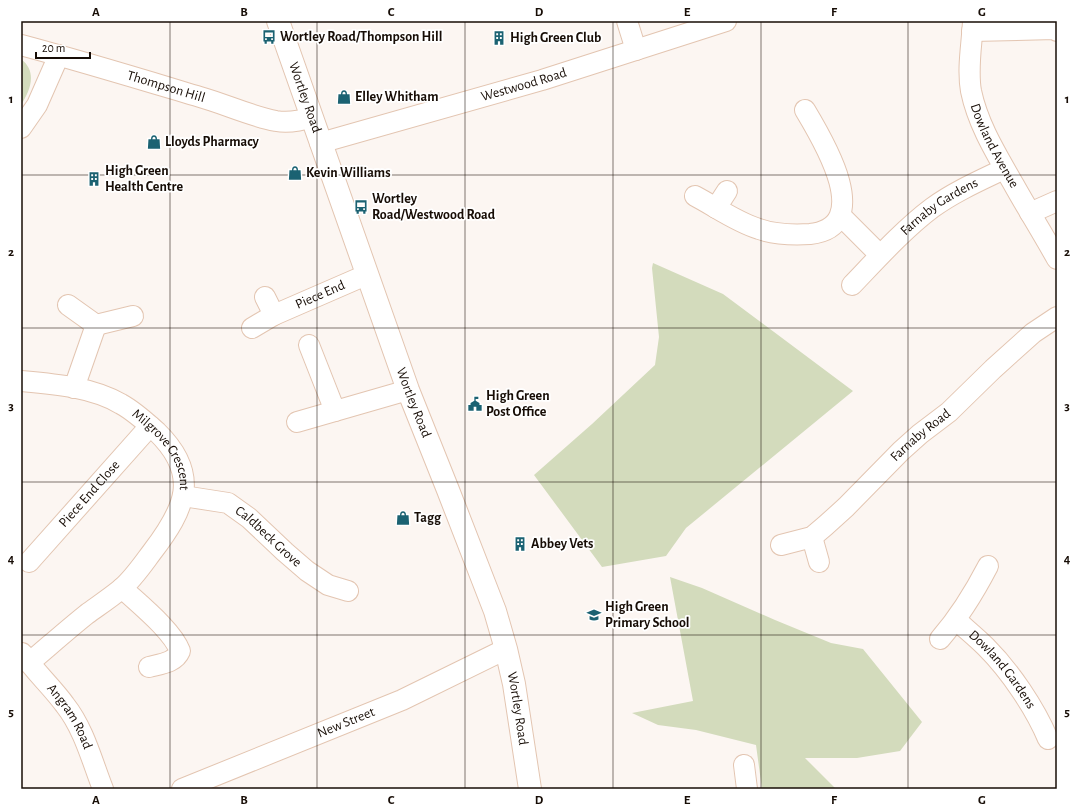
<svg xmlns="http://www.w3.org/2000/svg" width="1078" height="810" font-family="'Alegreya Sans',sans-serif">
  <rect width="100%" height="100%" fill="#fcf6f2"/>
  <!-- green -->
  <path fill="#d3dbbc" d="M 21,59 C 38,72 30,91 21,105 Z
    M 653,263 L 723,294 L 853,391 L 686,528 L 666,556 L 602,567 L 534,475 L 592,424 L 655,365 L 659,337 L 652,268 Z
    M 670,577 L 702,588 L 775,620 L 831,643 L 863,649 L 922,722 L 900,751 L 857,758 L 805,758 L 836,789 L 762,789 L 756,745 L 696,730 L 658,725 L 632,713 L 693,701 Z"/>
  <g fill="none" stroke-linecap="round" stroke-linejoin="round">
    <defs>
      <g id="street">
        <path d="M 627,21 L 636,50"/>
        <path id="s1" d="M 973,21 C 972,44 967,68 971,91 C 978,125 997,155 1014,185 C 1028,210 1043,234 1057,259"/>
        <path d="M 972,31 L 1055,29 L 1057,31"/>
        <path id="s2" d="M 21,45 C 81,61 140,79 200,97 C 225,104 250,116 276,121 C 288,123 300,121 312,117"/>
        <path d="M 21,128 L 37,105 L 59,55"/>
        <path id="s3" d="M 320,143 L 542,80 L 726,21"/>
        <path d="M 695,196 C 716,207 736,222 759,229 C 776,235 793,235 810,234 C 876,227 823,140 805,110"/>
        <path d="M 716,208 L 727,191"/>
        <path d="M 1030,213 L 1057,201"/>
        <path d="M 841,216 L 880,255"/>
        <path id="s4" d="M 852,285 C 876,260 904,229 932,208 C 954,192 979,181 1004,169"/>
        <path d="M 265,297 L 274,315"/>
        <path d="M 68,305 L 96,325 L 74,388"/>
        <path d="M 96,325 L 133,316"/>
        <path id="s5" d="M 252,328 L 274,315 L 366,275"/>
        <path d="M 309,345 L 335,411"/>
        <path id="s6" d="M 21,381 C 54,384 92,387 121,404 C 134,411 146,422 157,432 C 201,475 185,509 152,552 C 143,564 133,579 121,589 C 110,598 98,606 87,614 C 67,630 48,647 29,663"/>
        <path d="M 297,422 L 408,390"/>
        <path id="s7" d="M 183,496 L 228,503 L 249,518 L 285,552 L 307,571 L 328,585 L 348,591"/>
        <path d="M 812,537 L 819,562"/>
        <path id="s8" d="M 781,545 L 812,537 L 825,526 L 846,507 L 901,451 L 920,434 L 949,412 L 993,369 L 1033,333 L 1057,317"/>
        <path id="s9" d="M 29,562 L 150,426"/>
        <path d="M 122,588 C 139,604 172,630 180,651 C 175,663 160,664 149,667"/>
        <path id="s10" d="M 956,620 C 966,629 977,638 986,647 C 1010,671 1035,708 1048,739"/>
        <path d="M 940,639 C 959,617 974,593 988,566"/>
        <path id="s11" d="M 22,653 C 35,672 52,687 65,705 C 84,729 92,761 103,789"/>
        <path d="M 744,765 L 747,789"/>
        <path id="s12" d="M 182,789 L 402,700 L 506,649"/>
      </g>
      <g id="secondary">
        <path id="s13" d="M 278,21 L 408,390 L 448,490 L 495,611 L 506,649 L 514,684 L 530,789"/>
      </g>
    </defs>
    <!-- street casing -->
    <use href="#street" stroke="#e3c5b1" stroke-width="22"/>
    <!-- secondary casing -->
    <use href="#secondary" stroke="#e3c5b1" stroke-width="24"/>
    <!-- street -->
    <use href="#street" stroke="#fff" stroke-width="20"/>
    <!-- secondary -->
    <use href="#secondary" stroke="#fff" stroke-width="22"/>
  </g>
  <!-- grid -->
  <path fill="none" stroke="#170d06" stroke-width="1" stroke-opacity="0.55" d="M 170,21 L 170,789M 317,21 L 317,789M 465,21 L 465,789M 613,21 L 613,789M 761,21 L 761,789M 908,21 L 908,789M 21,175 L 1057,175M 21,328 L 1057,328M 21,482 L 1057,482M 21,635 L 1057,635"/>
  <!-- icons -->
  <defs>
    <symbol id="bus-bare" viewBox="-9 -9 18 18"><path d="M-5-6H5V4H4V6H2V4H-2V6H-4V4H-5ZM-3.5-4V0h7V-4ZM-3.5 1.2v1.5H-2V1.2ZM2 1.2v1.5H3.5V1.2Z" fill="#1b6272" stroke="#fff" stroke-width="2.5" paint-order="stroke"/></symbol>
    <symbol id="building-bare" viewBox="-9 -9 18 18"><path d="M-4-6H4V6H1V3H-1V6H-4ZM-2.5-4.3h1.7v1.8h-1.7ZM.8-4.3h1.7v1.8H.8ZM-2.5-1h1.7V.8h-1.7ZM.8-1h1.7V.8H.8Z" fill="#1b6272" stroke="#fff" stroke-width="2.5" paint-order="stroke"/></symbol>
    <symbol id="shop-bare" viewBox="-9 -9 18 18"><path d="M-5-2.5h2.3a2.7 3.5 0 0 1 5.4 0H5L5.5 6h-11ZM-1.5-2.5h3a1.5 2.3 0 0 0-3 0Z" fill="#1b6272" stroke="#fff" stroke-width="2.5" paint-order="stroke"/></symbol>
    <symbol id="civic-bare" viewBox="-9 -9 18 18"><path d="M-.6-6.5H3V-4.5H.6V-3L4-1V1h2V6H-6V1h2V-1L-.6-3ZM-1.2 2.5V6h2.4V2.5Z" fill="#1b6272" stroke="#fff" stroke-width="2.5" paint-order="stroke"/></symbol>
    <symbol id="school-bare" viewBox="-9 -9 18 18"><path d="M0-5L7-2L0 1L-7-2ZM-4 1L0 2.5L4 1V4Q0 6-4 4Z" fill="#1b6272" stroke="#fff" stroke-width="2.5" paint-order="stroke"/></symbol>
  </defs>
  <g fill-rule="evenodd">
    <use href="#bus-bare" x="259" y="27" width="20" height="20"/>
    <use href="#building-bare" x="489" y="28" width="20" height="20"/>
    <use href="#shop-bare" x="334" y="87" width="20" height="20"/>
    <use href="#shop-bare" x="144" y="132" width="20" height="20"/>
    <use href="#shop-bare" x="285" y="163" width="20" height="20"/>
    <use href="#building-bare" x="84" y="169" width="20" height="20"/>
    <use href="#bus-bare" x="351" y="197" width="20" height="20"/>
    <use href="#civic-bare" x="465" y="394" width="20" height="20"/>
    <use href="#shop-bare" x="393" y="508" width="20" height="20"/>
    <use href="#building-bare" x="510" y="534" width="20" height="20"/>
    <use href="#school-bare" x="584" y="605" width="20" height="20"/>
  </g>
  <g text-anchor="middle" dominant-baseline="central" stroke-width="3.5" stroke-linejoin="round" paint-order="stroke">
    <!-- poi labels -->
    <g font-size="14" font-weight="bold" fill="#170d06" stroke="#fff" text-anchor="start">
      <text x="280" y="37">Wortley Road/Thompson Hill</text>
      <text x="510" y="38">High Green Club</text>
      <text x="355" y="97">Elley Whitham</text>
      <text x="165" y="142">Lloyds Pharmacy</text>
      <text x="105" y="171">High Green<tspan x="105" dy="16">Health Centre</tspan></text>
      <text x="306" y="173">Kevin Williams</text>
      <text x="372" y="199">Wortley<tspan x="372" dy="16">Road/Westwood Road</tspan></text>
      <text x="486" y="396">High Green<tspan x="486" dy="16">Post Office</tspan></text>
      <text x="414" y="518">Tagg</text>
      <text x="531" y="544">Abbey Vets</text>
      <text x="605" y="607">High Green<tspan x="605" dy="16">Primary School</tspan></text>
    </g>
    <!-- street labels -->
    <g font-size="14" fill="#170d06" stroke="#fff">
      <text stroke="none"><textPath href="#s3" startOffset="212">Westwood Road</textPath></text>
      <text stroke="none"><textPath href="#s2" startOffset="151">Thompson Hill</textPath></text>
      <text stroke="none"><textPath href="#s13" startOffset="81">Wortley Road</textPath></text>
      <text stroke="none"><textPath href="#s1" startOffset="130">Dowland Avenue</textPath></text>
      <text stroke="none"><textPath href="#s4" startOffset="118">Farnaby Gardens</textPath></text>
      <text stroke="none"><textPath href="#s5" startOffset="76">Piece End</textPath></text>
      <text stroke="none"><textPath href="#s13" startOffset="405">Wortley Road</textPath></text>
      <text stroke="none"><textPath href="#s8" startOffset="181">Farnaby Road</textPath></text>
      <text stroke="none"><textPath href="#s6" startOffset="167">Milgrove Crescent</textPath></text>
      <text stroke="none"><textPath href="#s9" startOffset="91">Piece End Close</textPath></text>
      <text stroke="none"><textPath href="#s7" startOffset="98">Caldbeck Grove</textPath></text>
      <text stroke="none"><textPath href="#s10" startOffset="68">Dowland Gardens</textPath></text>
      <text stroke="none"><textPath href="#s13" startOffset="729">Wortley Road</textPath></text>
      <text stroke="none"><textPath href="#s11" startOffset="80">Angram Road</textPath></text>
      <text stroke="none"><textPath href="#s12" startOffset="177">New Street</textPath></text>
    </g>
  </g>
  <!-- border -->
  <rect width="1078" height="810" fill="none" stroke="#ffffff" stroke-width="44"/>
  <!-- scale -->
  <path d="M36 52v6h54v-6" fill="none" stroke="#170d06" stroke-width="2"/>
  <text x="42" y="52" font-size="12" fill="#170d06" stroke="#ffffff" stroke-width="3" paint-order="stroke">20 m</text>
  <rect x="22" y="22" width="1034" height="766" fill="none" stroke="#170d06" stroke-width="1.5"/>
  <g font-size="13" text-anchor="middle" font-weight="bold" fill="#170d06">
    <text x="96" y="16">A</text>
    <text x="244" y="16">B</text>
    <text x="391" y="16">C</text>
    <text x="539" y="16">D</text>
    <text x="687" y="16">E</text>
    <text x="834" y="16">F</text>
    <text x="982" y="16">G</text>
    <text x="11" y="103">1</text>
    <text x="1067" y="103">1</text>
    <text x="11" y="256">2</text>
    <text x="1067" y="256">2</text>
    <text x="11" y="410">3</text>
    <text x="1067" y="410">3</text>
    <text x="11" y="563">4</text>
    <text x="1067" y="563">4</text>
    <text x="11" y="716">5</text>
    <text x="1067" y="716">5</text>
    <text x="96" y="804">A</text>
    <text x="244" y="804">B</text>
    <text x="391" y="804">C</text>
    <text x="539" y="804">D</text>
    <text x="687" y="804">E</text>
    <text x="834" y="804">F</text>
    <text x="982" y="804">G</text>
  </g>
</svg>
